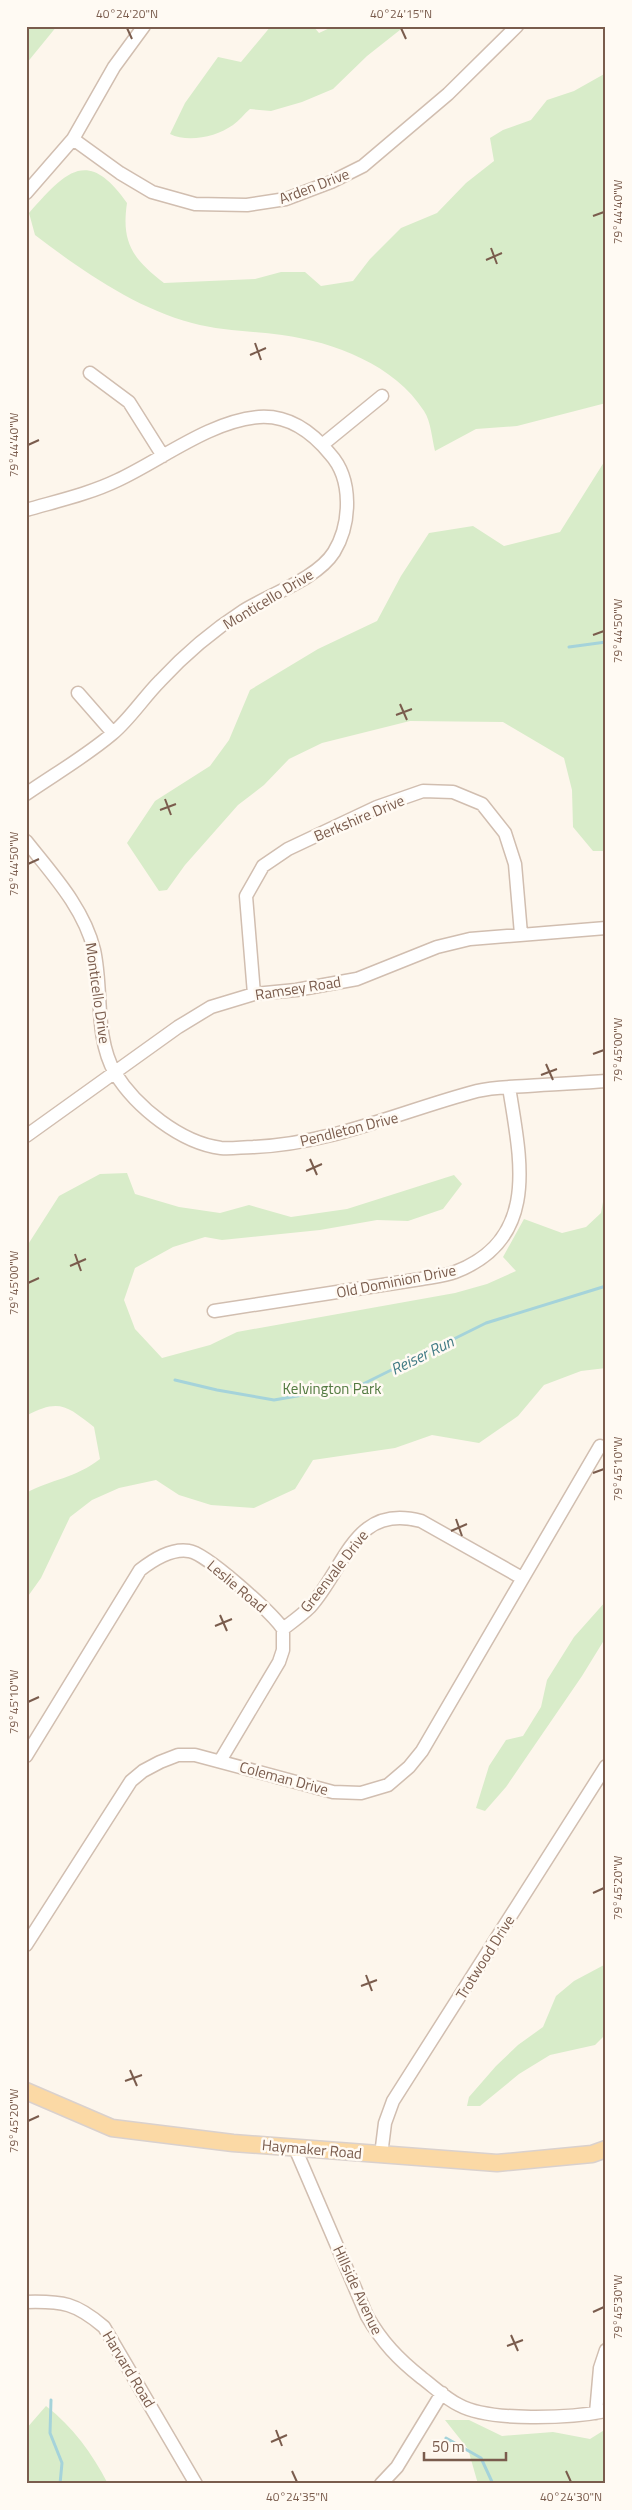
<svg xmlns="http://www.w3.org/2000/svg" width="632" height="2510" font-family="'Titillium Web',sans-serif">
  <rect width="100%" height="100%" fill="#fdf6ec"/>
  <!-- green -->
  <path fill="#d8ecc9" d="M 26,26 L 57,26 L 26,64 Z
    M 271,26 L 313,26 L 319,33 L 334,26 L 405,26 L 367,56 L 333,89 L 302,102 L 271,111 L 250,109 C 244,114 239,121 233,125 C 216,137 188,143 170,134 L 185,103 L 218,57 L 241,62 Z
    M 606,73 L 606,403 L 517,426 L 476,429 L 435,451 C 432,440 431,421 424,411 C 395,365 334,342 282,335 C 252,331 221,331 192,323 C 135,308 81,270 35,235 L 29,213 C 65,173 87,146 127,203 C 121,243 133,259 164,283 L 255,279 L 281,272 L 305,272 L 321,286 L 353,281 L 370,259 L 401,228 L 437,213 L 466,183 L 494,161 L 490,138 L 503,130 L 531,120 L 547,100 L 574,91 Z
    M 606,459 L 606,851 L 593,851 L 573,827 L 572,790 L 564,758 L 503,722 L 410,721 L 322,743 L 289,759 L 264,785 L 238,805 L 185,865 L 167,890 L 159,891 L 127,843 L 155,801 L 210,766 L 229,740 L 250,690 L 318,649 L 377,621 L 401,576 L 429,533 L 473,526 L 504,546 L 560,532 Z
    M 127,1173 L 135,1194 L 179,1207 L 220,1213 L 249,1205 L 291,1217 L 347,1209 L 454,1175 L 462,1184 L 443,1209 L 408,1221 L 377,1220 L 320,1230 L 222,1240 L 205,1237 L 173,1247 L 135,1268 L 124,1300 L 135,1329 L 162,1358 L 210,1345 L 237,1332 L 455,1293 L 487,1284 L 516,1271 L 503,1257 L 524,1219 L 562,1233 L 586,1227 L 601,1213 L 606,1185 L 606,1368 L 581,1371 L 544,1385 L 518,1416 L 479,1443 L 432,1435 L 395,1448 L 313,1460 L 295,1489 L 254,1508 L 211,1505 L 179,1495 L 156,1480 L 119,1488 L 92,1500 L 70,1517 L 41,1578 L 26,1599 L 26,1493 C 52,1479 76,1478 100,1459 L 94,1427 C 67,1406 59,1398 26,1416 L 27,1246 L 59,1196 L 100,1174 Z
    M 606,1601 L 606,1637 L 582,1676 L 506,1787 L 485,1811 L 476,1808 L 489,1766 L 506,1740 L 523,1736 L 541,1707 L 547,1680 L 574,1637 Z
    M 604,1965 L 606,1966 L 606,2034 L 595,2045 L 550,2055 L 519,2074 L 480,2106 L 467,2106 L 469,2097 L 496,2066 L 518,2045 L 543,2027 L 556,1996 L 574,1981 Z
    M 46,2406 C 73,2427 92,2453 108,2484 L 26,2484 L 26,2429 Z
    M 445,2420 L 469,2420 L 502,2436 L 553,2432 L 590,2439 L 606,2429 L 606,2484 L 478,2484 L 468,2449 Z"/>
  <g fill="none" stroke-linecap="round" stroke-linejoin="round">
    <!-- stream -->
    <path stroke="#a5d3da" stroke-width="3" d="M 569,647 L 606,642
      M 175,1380 L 217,1390 L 274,1400 L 361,1385 L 486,1323 L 606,1286
      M 51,2400 L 50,2433 L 62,2463 L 60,2484
      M 446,2438 L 481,2458 L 493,2484"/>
    <defs>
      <path id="minor" d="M 73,139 L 120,173 L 152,192 L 195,204 L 247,205 L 286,199 L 331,182 L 363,166 L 448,94 L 517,26
        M 26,193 L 73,139 L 114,67 L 144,26
        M 90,373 L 129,402 L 163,456
        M 322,445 L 382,396
        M 26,510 C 57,501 89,494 118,480 C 161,460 210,421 259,417 C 288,415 312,432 330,454 C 353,479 351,524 334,552 C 317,579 270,594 243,611 C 212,631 185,654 160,681 C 144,697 130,719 112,734 C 86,756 55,774 26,794
        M 78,693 L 113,733
        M 26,841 C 52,874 84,908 94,950 C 103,990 94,1036 115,1073 C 136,1107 181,1143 221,1148 C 231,1149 243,1147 253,1147 C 332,1144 401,1111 477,1091 C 493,1087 511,1087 527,1086 C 553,1084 580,1083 606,1081
        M 254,994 L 246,896 L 263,866 L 288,849 L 377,807 L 423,791 L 453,792 L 482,804 L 505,833 L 515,864 L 521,934
        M 26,1136 L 178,1027 L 211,1007 L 254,994 L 296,990 L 357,979 L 437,947 L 470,939 L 606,928
        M 214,1311 L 421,1279 C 432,1277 445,1276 455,1272 C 541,1239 520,1158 509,1087
        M 283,1629 C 292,1622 302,1615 310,1607 C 346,1567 354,1503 421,1521 L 522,1578
        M 26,1756 L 140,1570 C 153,1560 171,1548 189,1551 C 206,1553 272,1613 283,1629 L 283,1650 L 279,1662 L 220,1761
        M 26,1945 L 131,1781 L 143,1771 L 160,1762 L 178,1755 L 195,1755 L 333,1792 L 361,1793 L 388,1785 L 409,1767 L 422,1751 L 600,1446
        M 295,2148 L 367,2316 C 382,2342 398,2359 422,2378 C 434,2387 446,2399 459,2405 C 490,2422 571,2418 606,2411
        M 381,2155 L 385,2123 L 393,2101 L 606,1766
        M 26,2302 C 63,2301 76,2303 104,2327 L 196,2484
        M 596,2413 L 600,2368 L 606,2350
        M 381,2484 L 397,2467 L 442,2393"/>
      <path id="major" d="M 26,2091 L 112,2128 L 233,2143 L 497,2163 L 592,2154 L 606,2149"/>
    </defs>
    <!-- minor casing -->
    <use href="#minor" stroke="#d1beb0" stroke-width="15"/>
    <!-- major casing -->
    <use href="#major" stroke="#dad1cd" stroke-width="19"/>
    <!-- minor -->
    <use href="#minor" stroke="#fff" stroke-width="12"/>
    <!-- major -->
    <use href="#major" stroke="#fbd9a5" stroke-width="16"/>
  </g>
  <!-- ticks -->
  <path fill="none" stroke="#7a5c4d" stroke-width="2" d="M 127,28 L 132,39M 401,28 L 406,39M 593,216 L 604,212M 491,248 L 497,264M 486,260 L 502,253M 255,343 L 261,360M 250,355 L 266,348M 28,445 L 39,440M 593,635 L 604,631M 400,704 L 407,720M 396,715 L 412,709M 165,799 L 171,815M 160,810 L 176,804M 28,864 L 39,859M 593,1054 L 604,1050M 546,1064 L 553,1080M 541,1075 L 557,1069M 310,1159 L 317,1175M 306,1171 L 322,1164M 75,1254 L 81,1271M 70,1266 L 86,1259M 28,1283 L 39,1278M 593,1473 L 604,1469M 456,1519 L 462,1536M 451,1531 L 467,1524M 220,1615 L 227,1631M 215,1626 L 232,1619M 28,1702 L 39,1697M 593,1893 L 604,1888M 366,1975 L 372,1991M 361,1986 L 377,1980M 130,2070 L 137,2086M 125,2081 L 142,2075M 28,2121 L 39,2116M 593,2312 L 604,2307M 511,2335 L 518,2351M 507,2346 L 523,2340M 276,2430 L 282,2446M 271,2442 L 287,2435M 292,2471 L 297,2482M 566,2471 L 571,2482"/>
  <g text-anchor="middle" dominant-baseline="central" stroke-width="5" stroke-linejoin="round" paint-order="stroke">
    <!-- street labels -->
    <g font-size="15" fill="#7a5c4d" stroke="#fffaf3">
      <text transform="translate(314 186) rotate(-21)">Arden Drive</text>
      <text transform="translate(268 599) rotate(-31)">Monticello Drive</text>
      <text transform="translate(359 818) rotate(-23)">Berkshire Drive</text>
      <text transform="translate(298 988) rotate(-9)">Ramsey Road</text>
      <text transform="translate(98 993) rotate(82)">Monticello Drive</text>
      <text transform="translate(349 1129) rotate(-14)">Pendleton Drive</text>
      <text transform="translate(396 1281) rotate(-11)">Old Dominion Drive</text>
      <text transform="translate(334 1571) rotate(-52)">Greenvale Drive</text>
      <text transform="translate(237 1586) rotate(40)">Leslie Road</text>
      <text transform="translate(284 1778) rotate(15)">Coleman Drive</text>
      <text transform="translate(485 1957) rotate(-58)">Trotwood Drive</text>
      <text transform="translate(312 2149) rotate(5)">Haymaker Road</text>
      <text transform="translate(358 2290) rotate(65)">Hillside Avenue</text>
      <text transform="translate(129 2369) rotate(59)">Harvard Road</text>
    </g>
    <!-- park labels -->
    <g font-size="15" fill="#537a41" stroke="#fffaf3">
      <text x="332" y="1388">Kelvington Park</text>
    </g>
    <!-- water labels -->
    <g font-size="16" font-style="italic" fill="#437c86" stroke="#fffaf3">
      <text transform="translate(422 1355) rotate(-26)">Reiser Run</text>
    </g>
  </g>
  <!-- border -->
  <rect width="632" height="2510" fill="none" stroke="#fffaf3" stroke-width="55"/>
  <!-- scale -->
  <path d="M424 2452v8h82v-8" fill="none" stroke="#7a5c4d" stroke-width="2.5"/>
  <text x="432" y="2452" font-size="15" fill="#7a5c4d" stroke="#fffaf3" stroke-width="4" paint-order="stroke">50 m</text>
  <rect x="28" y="28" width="576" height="2454" fill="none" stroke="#7a5c4d" stroke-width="2"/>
  <g font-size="12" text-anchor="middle" fill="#7a5c4d">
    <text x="127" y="18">40°24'20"N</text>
    <text x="401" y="18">40°24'15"N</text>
    <text transform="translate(618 212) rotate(-90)" y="4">79°44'40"W</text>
    <text transform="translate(14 445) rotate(-90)" y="4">79°44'40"W</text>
    <text transform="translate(618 631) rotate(-90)" y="4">79°44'50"W</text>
    <text transform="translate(14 864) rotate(-90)" y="4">79°44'50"W</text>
    <text transform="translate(618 1050) rotate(-90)" y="4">79°45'00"W</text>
    <text transform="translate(14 1283) rotate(-90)" y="4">79°45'00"W</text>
    <text transform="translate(618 1469) rotate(-90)" y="4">79°45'10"W</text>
    <text transform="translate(14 1702) rotate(-90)" y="4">79°45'10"W</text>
    <text transform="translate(618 1888) rotate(-90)" y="4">79°45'20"W</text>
    <text transform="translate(14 2121) rotate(-90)" y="4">79°45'20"W</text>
    <text transform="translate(618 2307) rotate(-90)" y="4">79°45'30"W</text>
    <text x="297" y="2501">40°24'35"N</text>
    <text x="571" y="2501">40°24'30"N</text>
  </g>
</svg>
